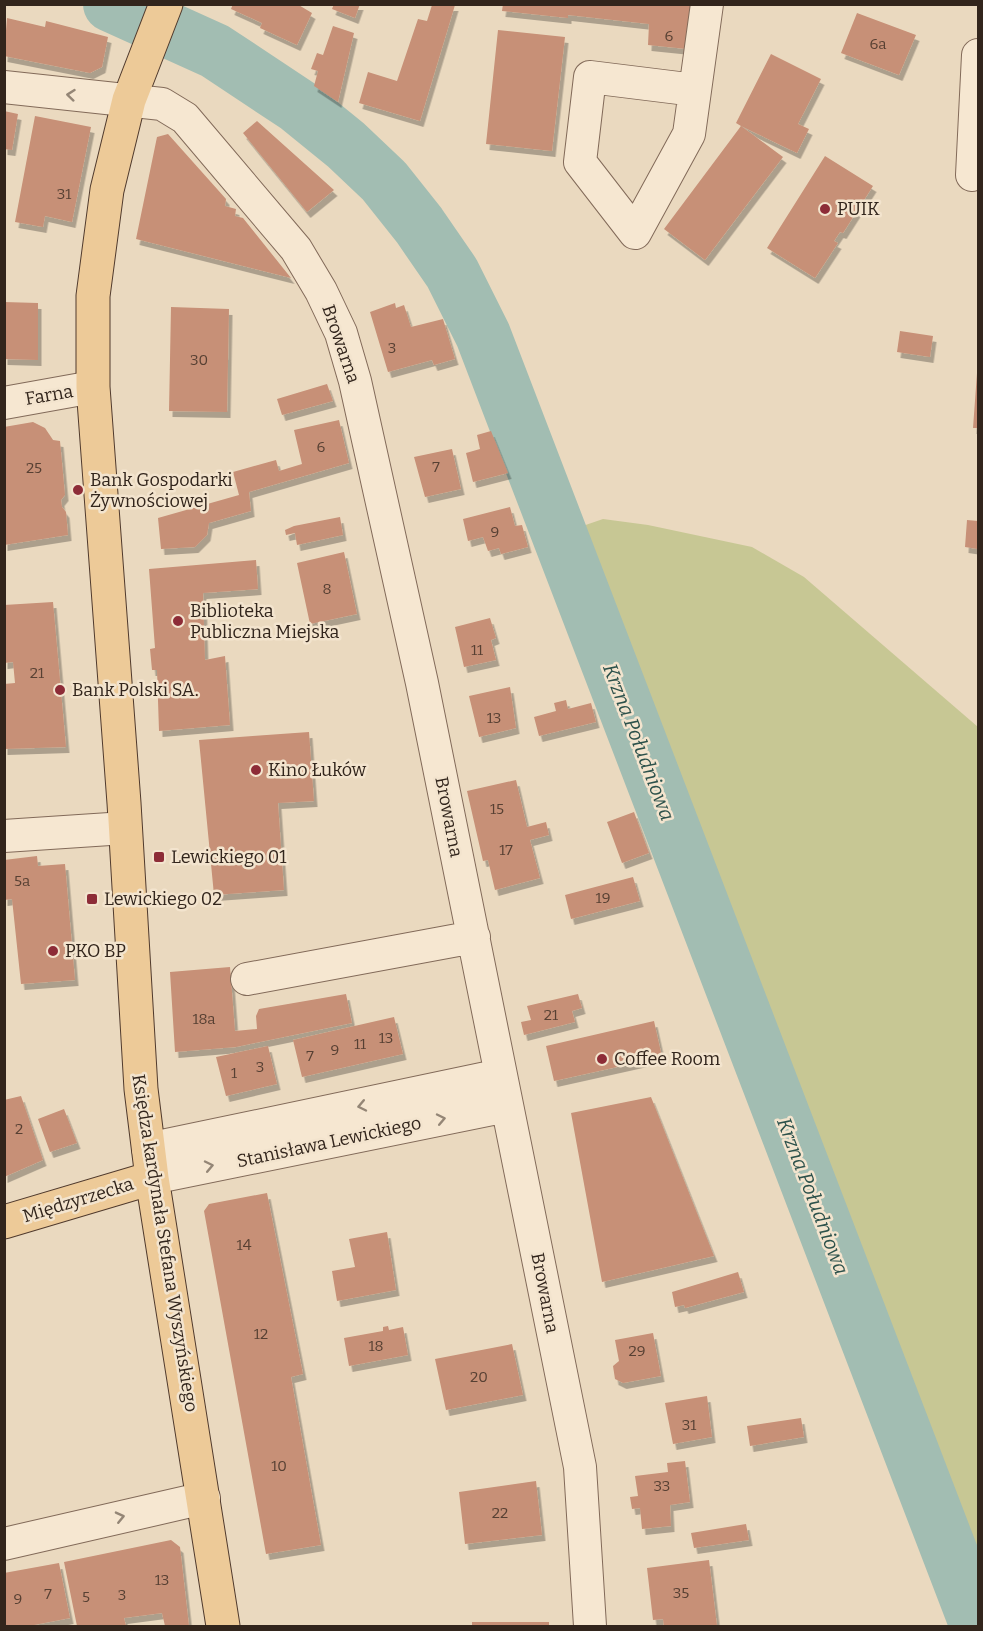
<svg xmlns="http://www.w3.org/2000/svg" width="983" height="1631" font-family="Bitter,serif">
  <defs>
    <filter id="shadow"><feDropShadow dx="3.5" dy="6" stdDeviation="0" flood-color="#0004"/></filter>
  </defs>
  <rect width="100%" height="100%" fill="#ead9bf"/>
  <!-- green -->
  <path fill="#c7c794" d="M 603,519 L 648,525 L 752,547 L 804,577 L 978,727 L 978,1569 L 677,803 L 574,529 Z"/>
  <g fill="none" stroke-linecap="round" stroke-linejoin="round">
    <!-- river -->
    <path stroke="#a2bdb2" stroke-width="56" d="M 111,4 L 215,51 L 298,106 L 346,145 L 384,181 L 419,225 L 452,273 L 483,335 L 978,1626"/>
  </g>
  <!-- building -->
  <path fill="#c79077" filter="url(#shadow)" d="M 233,4 L 297,4 L 312,13 L 297,45 L 260,28 L 262,23 L 231,9 Z
    M 334,4 L 360,4 L 355,18 L 332,9 Z
    M 503,4 L 691,4 L 687,49 L 648,45 L 649,24 L 568,15 L 568,18 L 502,11 Z
    M 432,5 L 455,5 L 420,121 L 359,103 L 368,72 L 397,81 L 418,19 L 427,21 Z
    M 857,13 L 916,35 L 899,75 L 841,53 Z
    M 7,18 L 45,27 L 46,21 L 108,37 L 102,67 L 90,73 L 4,56 Z
    M 333,26 L 354,33 L 338,102 L 314,86 L 318,71 L 311,69 L 317,53 L 323,55 Z
    M 498,30 L 565,37 L 552,151 L 486,144 Z
    M 771,54 L 821,79 L 798,124 L 809,129 L 797,153 L 741,126 L 783,157 L 705,260 L 664,229 L 741,126 L 736,123 Z
    M 4,111 L 18,114 L 12,150 L 4,149 Z
    M 35,116 L 91,127 L 72,222 L 45,216 L 43,227 L 15,222 Z
    M 257,121 L 334,190 L 307,212 L 243,133 Z
    M 168,134 L 226,199 L 225,206 L 236,209 L 235,216 L 243,218 L 291,278 L 136,239 L 157,137 Z
    M 825,156 L 873,186 L 843,233 L 840,232 L 834,241 L 838,243 L 815,278 L 767,248 Z
    M 4,302 L 38,303 L 38,360 L 4,359 Z
    M 395,303 L 396,308 L 404,305 L 411,327 L 443,319 L 455,359 L 434,365 L 432,360 L 388,372 L 370,312 Z
    M 171,307 L 229,309 L 227,412 L 169,411 Z
    M 900,331 L 933,336 L 930,357 L 897,352 Z
    M 977,373 L 978,373 L 978,428 L 973,428 Z
    M 327,384 L 333,401 L 282,415 L 277,399 Z
    M 339,420 L 349,463 L 249,492 L 251,511 L 209,523 L 207,535 L 195,547 L 161,549 L 158,518 L 239,495 L 233,472 L 276,460 L 279,471 L 302,464 L 294,430 Z
    M 33,422 L 45,428 L 53,440 L 60,441 L 65,495 L 61,500 L 62,507 L 66,512 L 68,535 L 4,545 L 4,427 Z
    M 491,431 L 508,473 L 473,482 L 466,453 L 480,449 L 477,435 Z
    M 452,449 L 461,489 L 425,497 L 414,457 Z
    M 510,507 L 515,526 L 522,525 L 528,547 L 501,554 L 499,548 L 488,551 L 483,537 L 468,541 L 463,519 Z
    M 340,517 L 343,535 L 297,545 L 295,533 L 286,535 L 285,530 L 294,526 Z
    M 967,520 L 978,521 L 978,549 L 965,547 Z
    M 344,552 L 357,614 L 310,624 L 297,563 Z
    M 256,560 L 258,589 L 203,593 L 205,660 L 225,656 L 230,725 L 159,731 L 157,670 L 152,670 L 150,649 L 155,648 L 149,569 Z
    M 53,602 L 66,747 L 4,749 L 4,684 L 15,683 L 13,662 L 4,663 L 4,605 Z
    M 490,618 L 496,638 L 491,640 L 496,660 L 464,667 L 455,627 Z
    M 510,687 L 516,728 L 479,737 L 469,696 Z
    M 566,700 L 568,709 L 591,703 L 596,722 L 539,736 L 534,717 L 556,711 L 554,703 Z
    M 309,732 L 314,801 L 278,803 L 284,890 L 214,895 L 199,740 Z
    M 516,780 L 527,827 L 546,822 L 549,835 L 530,840 L 540,878 L 495,890 L 488,860 L 483,861 L 467,791 Z
    M 634,812 L 649,853 L 622,863 L 607,822 Z
    M 37,856 L 38,866 L 65,864 L 75,980 L 21,984 L 12,899 L 4,900 L 4,860 Z
    M 633,877 L 640,901 L 571,919 L 565,895 Z
    M 230,967 L 235,1031 L 257,1029 L 256,1016 L 259,1009 L 346,994 L 352,1023 L 236,1047 L 175,1052 L 170,972 Z
    M 578,994 L 582,1008 L 572,1011 L 575,1022 L 524,1035 L 521,1022 L 531,1020 L 527,1006 Z
    M 394,1017 L 403,1054 L 302,1077 L 293,1040 Z
    M 654,1021 L 662,1057 L 554,1081 L 546,1046 Z
    M 268,1046 L 277,1084 L 226,1096 L 216,1057 Z
    M 21,1096 L 43,1160 L 4,1177 L 4,1100 Z
    M 651,1097 L 714,1256 L 602,1282 L 571,1113 Z
    M 64,1109 L 77,1143 L 50,1152 L 38,1119 Z
    M 267,1193 L 303,1374 L 291,1377 L 321,1545 L 266,1554 L 204,1211 L 209,1204 Z
    M 387,1232 L 396,1290 L 337,1301 L 332,1271 L 355,1267 L 349,1239 Z
    M 738,1272 L 744,1292 L 685,1308 L 684,1305 L 675,1307 L 672,1292 Z
    M 388,1326 L 389,1330 L 403,1327 L 408,1355 L 349,1366 L 344,1338 L 383,1331 L 383,1327 Z
    M 653,1333 L 661,1376 L 623,1383 L 615,1379 L 613,1366 L 619,1361 L 615,1340 Z
    M 512,1344 L 523,1395 L 446,1410 L 435,1359 Z
    M 707,1396 L 712,1437 L 673,1444 L 665,1403 Z
    M 801,1418 L 804,1437 L 750,1446 L 747,1426 Z
    M 685,1461 L 690,1502 L 670,1505 L 671,1526 L 642,1529 L 640,1508 L 632,1509 L 630,1497 L 638,1496 L 635,1476 L 668,1472 L 667,1463 Z
    M 536,1481 L 542,1535 L 465,1544 L 459,1492 Z
    M 746,1524 L 749,1540 L 694,1548 L 691,1533 Z
    M 171,1540 L 180,1547 L 189,1626 L 165,1626 L 162,1613 L 124,1618 L 126,1626 L 77,1626 L 64,1562 Z
    M 709,1560 L 717,1626 L 664,1626 L 663,1619 L 653,1620 L 647,1568 Z
    M 59,1563 L 70,1618 L 29,1626 L 4,1626 L 4,1573 Z
    M 472,1622 L 549,1622 L 549,1626 L 472,1626 Z"/>
  <g fill="none" stroke-linecap="round" stroke-linejoin="round">
    <defs>
      <path id="minor" d="M 4,87 L 162,104 L 185,118 L 296,249 L 321,291 L 341,333 L 355,381 L 422,683 L 580,1467 L 590,1626
        M 695,90 L 590,77 L 580,162 L 635,233 L 689,134 L 707,4
        M 972,175 L 978,55
        M 4,403 L 93,387
        M 4,836 L 125,828
        M 247,979 L 474,937
        M 148,1149 L 501,1075
        M 152,1178 L 507,1106
        M 4,1544 L 204,1498"/>
      <path id="major" d="M 166,4 L 129,100 L 107,190 L 93,296 L 93,387 L 124,803 L 141,1089 L 152,1178 L 223,1626
        M 4,1222 L 152,1178"/>
    </defs>
    <!-- minor casing -->
    <use href="#minor" stroke="#826a59" stroke-width="34"/>
    <!-- major casing -->
    <use href="#major" stroke="#503a2d" stroke-width="35"/>
    <!-- minor -->
    <use href="#minor" stroke="#f6e7d1" stroke-width="32"/>
    <!-- major -->
    <use href="#major" stroke="#edca98" stroke-width="33"/>
  </g>
  <!-- one-way arrows -->
  <defs><path id="oneway-chevron" d="M-2-3.5L2.5 0L-2 3.5" fill="none" stroke-width="1.6" stroke-linecap="round" stroke-linejoin="round" transform="scale(1.5)"/></defs>
  <g stroke="#948676">
    <use href="#oneway-chevron" transform="translate(71 95) rotate(-174)"/>
    <use href="#oneway-chevron" transform="translate(362 1106) rotate(168)"/>
    <use href="#oneway-chevron" transform="translate(441 1119) rotate(-12)"/>
    <use href="#oneway-chevron" transform="translate(209 1166) rotate(-12)"/>
    <use href="#oneway-chevron" transform="translate(120 1517) rotate(-13)"/>
  </g>
  <!-- markers -->
  <g fill="#8d2c37" stroke="#f3e4ce" stroke-width="2">
    <circle cx="825" cy="209" r="6"/>
    <circle cx="78" cy="490" r="6"/>
    <circle cx="178" cy="621" r="6"/>
    <circle cx="60" cy="690" r="6"/>
    <circle cx="256" cy="770" r="6"/>
    <rect x="153" y="851" width="12" height="12" rx="3"/>
    <rect x="86" y="893" width="12" height="12" rx="3"/>
    <circle cx="53" cy="951" r="6"/>
    <circle cx="602" cy="1059" r="6"/>
  </g>
  <g text-anchor="middle" dominant-baseline="central" stroke-width="5" stroke-linejoin="round" paint-order="stroke">
    <!-- number labels -->
    <g font-size="15" fill="#574033">
      <text x="669" y="36">6</text>
      <text x="878" y="44">6a</text>
      <text x="64" y="194">31</text>
      <text x="392" y="348">3</text>
      <text x="199" y="360">30</text>
      <text x="321" y="447">6</text>
      <text x="436" y="467">7</text>
      <text x="34" y="468">25</text>
      <text x="495" y="532">9</text>
      <text x="327" y="589">8</text>
      <text x="477" y="650">11</text>
      <text x="37" y="673">21</text>
      <text x="494" y="718">13</text>
      <text x="497" y="809">15</text>
      <text x="506" y="850">17</text>
      <text x="22" y="881">5a</text>
      <text x="603" y="898">19</text>
      <text x="551" y="1015">21</text>
      <text x="204" y="1019">18a</text>
      <text x="386" y="1038">13</text>
      <text x="360" y="1044">11</text>
      <text x="335" y="1050">9</text>
      <text x="310" y="1056">7</text>
      <text x="260" y="1067">3</text>
      <text x="234" y="1073">1</text>
      <text x="19" y="1129">2</text>
      <text x="244" y="1245">14</text>
      <text x="261" y="1334">12</text>
      <text x="376" y="1346">18</text>
      <text x="637" y="1351">29</text>
      <text x="479" y="1377">20</text>
      <text x="689" y="1425">31</text>
      <text x="279" y="1466">10</text>
      <text x="662" y="1486">33</text>
      <text x="500" y="1513">22</text>
      <text x="162" y="1580">13</text>
      <text x="681" y="1593">35</text>
      <text x="48" y="1594">7</text>
      <text x="122" y="1595">3</text>
      <text x="86" y="1597">5</text>
      <text x="18" y="1599">9</text>
    </g>
    <!-- poi labels -->
    <g font-size="18" fill="#32251c" stroke="#f3e4ce" text-anchor="start">
      <text x="837" y="209">PUIK</text>
      <text x="90" y="480">Bank Gospodarki<tspan x="90" dy="21">Żywnościowej</tspan></text>
      <text x="190" y="611">Biblioteka<tspan x="190" dy="21">Publiczna Miejska</tspan></text>
      <text x="72" y="690">Bank Polski SA.</text>
      <text x="268" y="770">Kino Łuków</text>
      <text x="171" y="857">Lewickiego 01</text>
      <text x="104" y="899">Lewickiego 02</text>
      <text x="65" y="951">PKO BP</text>
      <text x="614" y="1059">Coffee Room</text>
    </g>
    <!-- street labels -->
    <g font-size="18" fill="#32251c" stroke="#f3e4ce">
      <text transform="translate(341 344) rotate(71)">Browarna</text>
      <text transform="translate(49 395) rotate(-10)">Farna</text>
      <text transform="translate(449 817) rotate(79)">Browarna</text>
      <text transform="translate(329 1142) rotate(-12)">Stanisława Lewickiego</text>
      <text transform="translate(78 1200) rotate(-17)">Międzyrzecka</text>
      <text transform="translate(165 1243) rotate(81)">Księdza kardynała Stefana Wyszyńskiego</text>
      <text transform="translate(545 1293) rotate(79)">Browarna</text>
    </g>
    <!-- water labels -->
    <g font-size="20" font-style="italic" fill="#2c514b" stroke="#f3e4ce">
      <text transform="translate(639 742) rotate(69)">Krzna Południowa</text>
      <text transform="translate(813 1196) rotate(69)">Krzna Południowa</text>
    </g>
  </g>
  <!-- border -->
  <rect width="983" height="1631" fill="none" stroke="#32251c" stroke-width="12"/>
</svg>
